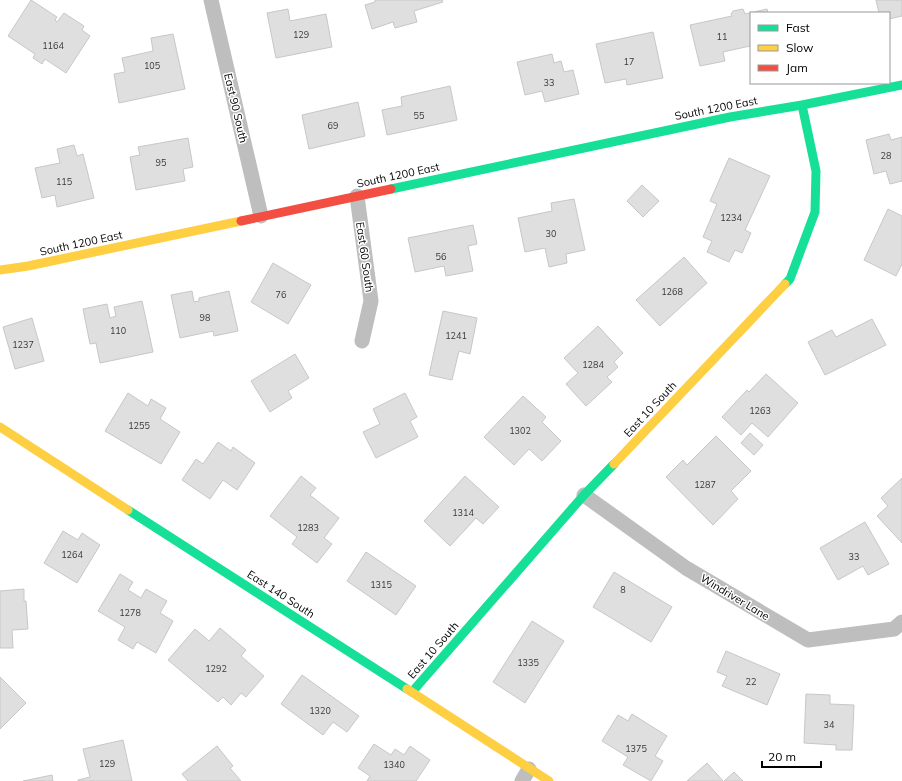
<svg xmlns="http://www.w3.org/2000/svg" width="902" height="781" font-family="Mulish,sans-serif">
  <rect width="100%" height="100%" fill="#fff"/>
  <!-- building -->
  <path fill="#dfdfdf" stroke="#c7c7c7" d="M 31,0 L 57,17 L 55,20 L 57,22 L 64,13 L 84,26 L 82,30 L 90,36 L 66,73 L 45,59 L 42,64 L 33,58 L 35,54 L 8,36 Z
    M 375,0 L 442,0 L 443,2 L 414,11 L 417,22 L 395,28 L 393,22 L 372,29 L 365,5 L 375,2 Z
    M 876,0 L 902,0 L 902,16 L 889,19 L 889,13 L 879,13 Z
    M 288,9 L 290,21 L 326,14 L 332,47 L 276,58 L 267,13 Z
    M 743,9 L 745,14 L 767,9 L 768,13 L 751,13 L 751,52 L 750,46 L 723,52 L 725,61 L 700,66 L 690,25 L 732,16 L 731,14 L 733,11 Z
    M 653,32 L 663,78 L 627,85 L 626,79 L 605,83 L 596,44 Z
    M 173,34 L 185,89 L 119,103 L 114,74 L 125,72 L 122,58 L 153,51 L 151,38 Z
    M 552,54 L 554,63 L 561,61 L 564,72 L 573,70 L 579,94 L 545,102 L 542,91 L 525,95 L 517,62 Z
    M 450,86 L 457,120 L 387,135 L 382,110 L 402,106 L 401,97 Z
    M 358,102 L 365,136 L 309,149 L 302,115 Z
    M 889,134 L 891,140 L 902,137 L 902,181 L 890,184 L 886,171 L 874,174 L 866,140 Z
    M 188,138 L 193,167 L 183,169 L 185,181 L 136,190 L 130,157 L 140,155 L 138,147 Z
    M 74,145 L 77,156 L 83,154 L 94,198 L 57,207 L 55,195 L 42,198 L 35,168 L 60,163 L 57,149 Z
    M 729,158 L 770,176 L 745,230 L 751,233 L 742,253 L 735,250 L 729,262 L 707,252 L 712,241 L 703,237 L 717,204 L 710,201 Z
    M 642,185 L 659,201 L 643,217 L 627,201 Z
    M 574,199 L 585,250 L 566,254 L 567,263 L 549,267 L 545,248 L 525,252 L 518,218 L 552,211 L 551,203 Z
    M 888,209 L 902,216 L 902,264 L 896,276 L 864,260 Z
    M 473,225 L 477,244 L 468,246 L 473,271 L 446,276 L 444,266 L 415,272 L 408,238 Z
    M 684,257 L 707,283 L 660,326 L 636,300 Z
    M 273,263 L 311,285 L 288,324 L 251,302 Z
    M 192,291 L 194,302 L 199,301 L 199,298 L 229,291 L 238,331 L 214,336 L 213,331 L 180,338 L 171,295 Z
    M 142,301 L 153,352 L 100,363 L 96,343 L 90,344 L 83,309 L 107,304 L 110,318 L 116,316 L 114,307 Z
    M 443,311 L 477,318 L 470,354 L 459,351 L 452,380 L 429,375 Z
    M 32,318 L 44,361 L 15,369 L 3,327 Z
    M 872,319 L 886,345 L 825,375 L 808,342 L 832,330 L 836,337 Z
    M 598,326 L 623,353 L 614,362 L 618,367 L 607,377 L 612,382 L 586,406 L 566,384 L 578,373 L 564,358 Z
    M 295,354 L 309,378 L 288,391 L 292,398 L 270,412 L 251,381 Z
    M 766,374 L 798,403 L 768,437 L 752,423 L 741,435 L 722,417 L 747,390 L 749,392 Z
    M 128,393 L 148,406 L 151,399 L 166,408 L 160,419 L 180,432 L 161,464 L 105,431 Z
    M 405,393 L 417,417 L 410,421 L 418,437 L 376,458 L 363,432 L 380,424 L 373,409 Z
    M 523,396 L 546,417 L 542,422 L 561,441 L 542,461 L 529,449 L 514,465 L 484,437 Z
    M 750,433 L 763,445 L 754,455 L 741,443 Z
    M 716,436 L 751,471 L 731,491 L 738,499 L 713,525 L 666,477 L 683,460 L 687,465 Z
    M 218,442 L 231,451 L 233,447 L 255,463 L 237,490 L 223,480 L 210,499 L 182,480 L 196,459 L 203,464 Z
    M 301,476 L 316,488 L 310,495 L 339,518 L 324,538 L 332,544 L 317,563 L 292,544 L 297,537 L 270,516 Z
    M 465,476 L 499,507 L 483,524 L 476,518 L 450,546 L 424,521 Z
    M 902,478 L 902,543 L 877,516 L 888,506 L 881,498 Z
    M 865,522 L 889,564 L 868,575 L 863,566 L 838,580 L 820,548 Z
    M 63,531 L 78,540 L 82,533 L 100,545 L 77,583 L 44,563 Z
    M 366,552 L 416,586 L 396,615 L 347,581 Z
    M 614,572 L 672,607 L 651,642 L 593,607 Z
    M 120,574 L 133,582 L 128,590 L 141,598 L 146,589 L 167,601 L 160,613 L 173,621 L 156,653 L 137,642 L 133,649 L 118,640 L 125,627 L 98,611 Z
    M 24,589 L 24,601 L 26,601 L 28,629 L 12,630 L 13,648 L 0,648 L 0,591 Z
    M 532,621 L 564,641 L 525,703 L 493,682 Z
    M 220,628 L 246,650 L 241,656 L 264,676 L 246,697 L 241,693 L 231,705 L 223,697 L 218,702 L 168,660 L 195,629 L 209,641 Z
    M 726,651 L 780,674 L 767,705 L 722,686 L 727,676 L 717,672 Z
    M 302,675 L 359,716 L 347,732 L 333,722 L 323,735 L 281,704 Z
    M 0,677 L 26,703 L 0,729 Z
    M 806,694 L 830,695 L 830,704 L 854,705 L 852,750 L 836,750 L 836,745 L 804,743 Z
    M 632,714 L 667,736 L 655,756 L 663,761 L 651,781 L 623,765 L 628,757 L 602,741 L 618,715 L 628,721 Z
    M 123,740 L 132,781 L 78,781 L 78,780 L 90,777 L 83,749 Z
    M 374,744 L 391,755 L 395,749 L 404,755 L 410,746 L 430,760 L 416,781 L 367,781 L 370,776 L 358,768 Z
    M 217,746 L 233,766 L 230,768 L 241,781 L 188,781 L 182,774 Z
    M 707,763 L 723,781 L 687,781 Z
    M 734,772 L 743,781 L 724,781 Z
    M 52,775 L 53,781 L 23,781 Z"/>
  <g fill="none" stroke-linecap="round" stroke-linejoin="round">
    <!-- street -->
    <path stroke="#bebebe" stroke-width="15" d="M 211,0 L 261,216
      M 357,196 L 371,301 L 362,341
      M 584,495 L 686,568 L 808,640 L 894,629 L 902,622
      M 522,781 L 529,769"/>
    <!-- fast -->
    <path stroke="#16e098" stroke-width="9" d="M 391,189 L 730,117 L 802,105 L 902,85
      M 785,284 L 790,279 L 815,212 L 816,171 L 802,105
      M 128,510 L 407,689
      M 412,692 L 584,495 L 614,464"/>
    <!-- slow -->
    <path stroke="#ffcf43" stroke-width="9" d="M 0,270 L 28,266 L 241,221
      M 0,427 L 128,510
      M 614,464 L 785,284
      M 407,689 L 549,781"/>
    <!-- jam -->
    <path stroke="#f24e42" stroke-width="9" d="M 241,221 L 391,189"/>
  </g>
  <g text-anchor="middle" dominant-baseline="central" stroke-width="3" stroke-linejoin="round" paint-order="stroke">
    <!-- number labels -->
    <g font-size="9" fill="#383838">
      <text x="301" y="34">129</text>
      <text x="722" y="36">11</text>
      <text x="53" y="45">1164</text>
      <text x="629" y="61">17</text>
      <text x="152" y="65">105</text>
      <text x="549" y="82">33</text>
      <text x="419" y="115">55</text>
      <text x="333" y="125">69</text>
      <text x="886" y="155">28</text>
      <text x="161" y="162">95</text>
      <text x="64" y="181">115</text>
      <text x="731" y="217">1234</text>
      <text x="551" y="233">30</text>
      <text x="441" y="256">56</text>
      <text x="672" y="291">1268</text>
      <text x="281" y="294">76</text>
      <text x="205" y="317">98</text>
      <text x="118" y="330">110</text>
      <text x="456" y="335">1241</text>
      <text x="23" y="344">1237</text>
      <text x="593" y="364">1284</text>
      <text x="760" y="410">1263</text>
      <text x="139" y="425">1255</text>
      <text x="520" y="430">1302</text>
      <text x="705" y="484">1287</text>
      <text x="463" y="512">1314</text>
      <text x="308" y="527">1283</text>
      <text x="72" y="554">1264</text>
      <text x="854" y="556">33</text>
      <text x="381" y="584">1315</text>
      <text x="623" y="589">8</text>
      <text x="130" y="612">1278</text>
      <text x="528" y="662">1335</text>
      <text x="216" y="668">1292</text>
      <text x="751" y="681">22</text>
      <text x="320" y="710">1320</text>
      <text x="829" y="724">34</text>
      <text x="636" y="748">1375</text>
      <text x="107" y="763">129</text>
      <text x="394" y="764">1340</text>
    </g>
    <!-- street labels -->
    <g font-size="11" fill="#000" stroke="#fff">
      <text transform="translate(236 108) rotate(77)">East 90 South</text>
      <text transform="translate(716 108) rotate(-11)">South 1200 East</text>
      <text transform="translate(398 175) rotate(-12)">South 1200 East</text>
      <text transform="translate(81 243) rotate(-12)">South 1200 East</text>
      <text transform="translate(365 257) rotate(82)">East 60 South</text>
      <text transform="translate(650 409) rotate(-47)">East 10 South</text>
      <text transform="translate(281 594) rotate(33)">East 140 South</text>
      <text transform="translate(735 597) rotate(31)">Windriver Lane</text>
      <text transform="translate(433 650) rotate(-49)">East 10 South</text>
    </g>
  </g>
  <!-- legend -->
  <rect x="750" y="12" width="140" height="72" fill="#ffffff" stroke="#999999"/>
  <rect x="758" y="25" width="20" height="6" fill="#16e098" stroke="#999999"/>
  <text x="786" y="32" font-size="12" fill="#000000">Fast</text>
  <rect x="758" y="45" width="20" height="6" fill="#ffcf43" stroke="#999999"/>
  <text x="786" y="52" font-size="12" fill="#000000">Slow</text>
  <rect x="758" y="65" width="20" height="6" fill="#f24e42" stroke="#999999"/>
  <text x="786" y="72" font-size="12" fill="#000000">Jam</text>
  <!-- scale -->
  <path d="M762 761v6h59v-6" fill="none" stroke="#000000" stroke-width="2"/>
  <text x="768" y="761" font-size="12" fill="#000000" stroke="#ffffff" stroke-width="3" paint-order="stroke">20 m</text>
</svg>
